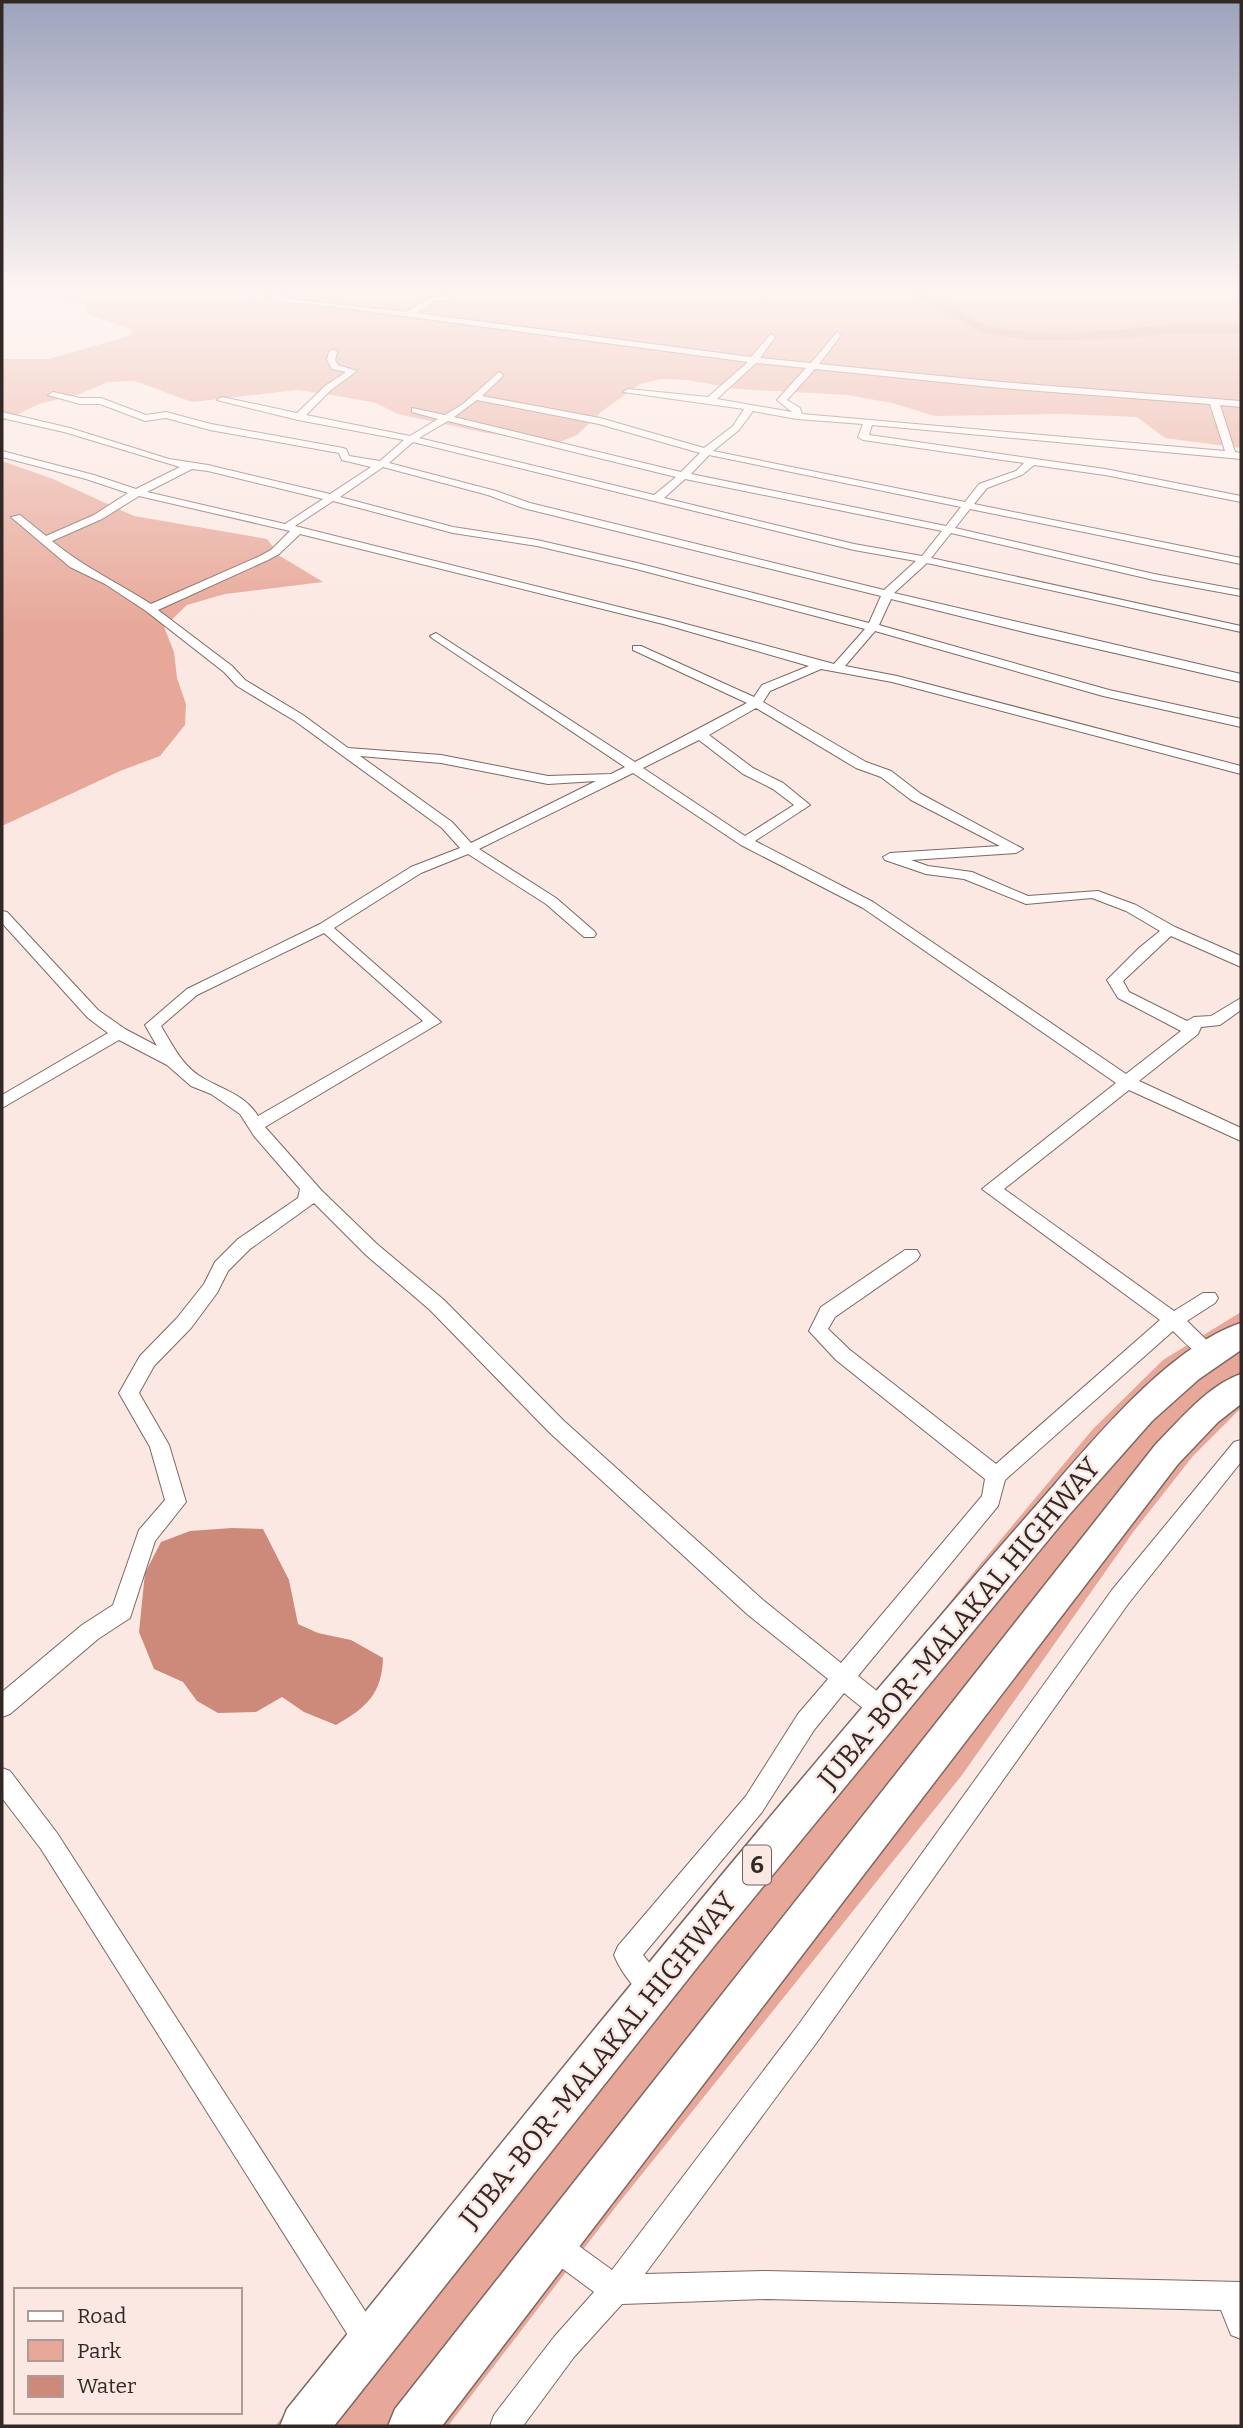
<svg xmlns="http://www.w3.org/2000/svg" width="1243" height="2428" font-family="Bitter,serif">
  <rect width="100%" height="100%" fill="#fce8e3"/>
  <!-- green -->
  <path fill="#e7a899" d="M 105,289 L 1241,289 L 1241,448 L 1165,438 L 1137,417 L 1063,414 L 935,416 L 892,403 L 848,395 L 737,389 L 687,380 L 661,379 L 640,384 L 601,412 L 577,435 L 555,444 L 486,433 L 398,414 L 376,403 L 344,397 L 297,390 L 192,402 L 135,381 L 108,382 L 80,394 L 39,404 L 2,422 L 2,359 L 49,359 L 129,336 L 132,330 L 86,313 L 87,306 L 59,298 Z
    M 2,461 L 53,479 L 134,516 L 267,539 L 280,556 L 323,582 L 225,594 L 187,605 L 164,627 L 174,652 L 177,678 L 186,704 L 185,725 L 160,756 L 120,771 L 2,826 Z
    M 1241,1312 L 1241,1408 L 1193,1456 L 1134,1531 L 962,1775 L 618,2204 L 448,2426 L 275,2426 L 801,1788 L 982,1562 L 1093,1429 L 1163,1360 Z"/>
  <!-- water -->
  <path fill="#cd8979" d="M 232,1528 L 263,1529 L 289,1580 L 298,1624 L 318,1633 L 351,1640 L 383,1658 C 382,1694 366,1708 336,1725 L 304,1712 L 282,1697 L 256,1712 L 218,1713 L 197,1701 L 183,1682 L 154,1669 L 139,1632 L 145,1573 L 161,1542 L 190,1531 Z"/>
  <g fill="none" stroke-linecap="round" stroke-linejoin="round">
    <!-- river -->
    <path fill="#cd8979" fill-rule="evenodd" d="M 906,289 C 939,289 962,320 993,327 C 1052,340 1112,329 1171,325 C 1194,324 1218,325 1241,325 L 1241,333 L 1171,333 L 1124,339 L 1029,340 L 983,333 Z"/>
    <defs>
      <path id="minor" d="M 271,289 L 279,289 L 282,298 L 406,312 L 431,297 L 442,297 L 449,289 L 457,289 L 447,301 L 436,301 L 416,313 L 751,357 L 771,334 L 775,337 L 760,358 L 811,363 L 837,332 L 841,335 L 819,364 L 1001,382 L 1241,401 L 1241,407 L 1220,405 L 1235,452 L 1241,453 L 1241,459 L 872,425 L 869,435 L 1105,469 L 1241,496 L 1241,502 L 1105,475 L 1034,465 L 1022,475 L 987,488 L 974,504 L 1241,558 L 1241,564 L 970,509 L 955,528 L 1154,574 L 1241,590 L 1241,596 L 1154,580 L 951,533 L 931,558 L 1241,626 L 1241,632 L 927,563 L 894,593 L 1241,674 L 1241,682 L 1028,633 L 891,599 L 879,625 L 1109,690 L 1241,719 L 1241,727 L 1103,696 L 875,631 L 845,666 L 897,676 L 1241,766 L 1241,774 L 892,682 L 821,669 L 770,691 L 763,702 L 866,762 L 891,771 L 921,794 L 1023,849 L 1016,853 L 911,860 L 928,866 L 972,872 L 1028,896 L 1098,891 L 1136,905 L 1175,927 L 1241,956 L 1241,967 L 1171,936 L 1123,981 L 1129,992 L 1187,1021 L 1194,1017 L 1211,1016 L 1241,998 L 1241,1010 L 1220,1025 L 1201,1027 L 1198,1034 L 1139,1081 L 1241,1128 L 1241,1141 L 1129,1090 L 1004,1189 L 1174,1311 L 1203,1293 L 1215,1293 L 1218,1298 L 1215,1303 L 1187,1321 L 1219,1352 L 1217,1357 C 1201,1363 1184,1341 1173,1331 L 1005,1480 L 998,1506 L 858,1676 L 891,1702 L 894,1710 L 891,1718 L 883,1721 L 875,1718 L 844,1693 L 814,1730 L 762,1812 L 643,1955 L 664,1981 L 668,1990 L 664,1999 L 655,2003 C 638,1996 621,1972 614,1955 L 618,1946 L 746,1796 L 798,1714 L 828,1679 L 747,1614 L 550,1433 L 430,1310 L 366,1255 L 314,1203 L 250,1249 L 228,1271 L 217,1293 L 191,1328 L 154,1366 L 139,1393 L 169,1445 L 186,1502 L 155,1541 L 130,1618 L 98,1639 L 10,1714 L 2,1717 L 2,1692 L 82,1625 L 113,1605 L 139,1530 L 165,1500 L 150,1447 L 119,1393 L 140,1356 L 177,1318 L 204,1284 L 215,1262 L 238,1239 L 298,1198 L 300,1189 L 254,1136 L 240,1114 L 211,1094 L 191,1086 L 167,1065 L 119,1040 L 2,1108 L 2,1095 L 108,1033 L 88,1018 L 2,923 L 2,911 L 7,912 L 98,1010 L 125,1029 L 157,1046 L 145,1025 L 187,989 L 320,924 L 411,867 L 460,848 L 442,828 L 295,721 L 237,686 L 224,672 L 146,611 L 105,584 L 70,567 L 11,517 L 20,515 L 46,536 L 94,515 L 128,493 L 86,479 L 2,457 L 2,451 L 94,475 L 136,489 L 180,467 L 64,432 L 2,418 L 2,412 L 70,428 L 169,459 L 208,465 L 330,494 L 371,467 L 342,460 L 339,453 L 210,430 L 166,418 L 145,421 L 100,404 L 80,404 L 48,395 L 53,392 L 80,398 L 101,398 L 146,415 L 166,412 L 211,424 L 343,448 L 346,449 L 349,456 L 380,461 L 404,440 L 298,420 L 217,400 L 222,397 L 297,413 L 325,386 L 346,372 L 332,369 L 327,360 L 329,352 L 333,349 L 337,352 L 335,360 L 338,365 L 357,371 L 331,390 L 306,415 L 410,436 L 438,419 L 412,412 L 412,408 L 445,415 L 463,404 L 499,372 L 503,375 L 502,377 L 482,396 L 600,418 L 704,448 L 733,426 L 744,409 L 623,392 L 628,389 L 708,397 L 748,362 L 313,304 L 280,302 L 272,296 ZM 756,363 L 806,368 L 777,400 L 792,412 L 717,399 ZM 815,369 L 1001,388 L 1210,404 L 1225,451 L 802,414 L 800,408 L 787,400 ZM 477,400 L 599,424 L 700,453 L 681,472 L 454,417 ZM 753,411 L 797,419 L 863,424 L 858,437 L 863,440 L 1024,463 L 1016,471 L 979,484 L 965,502 L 713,451 L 739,430 ZM 448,421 L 676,477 L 654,495 L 419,438 ZM 413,442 L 854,550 L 916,561 L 884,590 L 530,503 L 496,491 L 389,463 ZM 709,455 L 961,507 L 946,526 L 691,474 ZM 383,467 L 488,495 L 523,508 L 881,596 L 869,623 L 637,563 L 537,540 L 453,527 L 340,497 ZM 192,469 L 208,471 L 323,499 L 285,524 L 147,492 ZM 685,479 L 942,531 L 922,556 L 854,544 L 664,498 ZM 139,496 L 290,531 L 271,550 L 260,556 L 151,604 C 118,583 82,566 52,541 L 102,519 ZM 333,501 L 453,533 L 537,546 L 636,569 L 865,629 L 834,664 L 671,620 L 295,526 ZM 300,534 L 663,624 L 809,666 L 762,685 L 754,697 L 641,646 L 633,646 L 633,650 L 747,703 L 635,762 L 436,633 L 430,636 L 432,638 L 625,767 L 611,774 L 548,776 L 441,755 L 348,748 L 303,715 L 245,680 L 232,666 L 158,610 L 268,560 L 279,554 ZM 756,708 L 856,768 L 881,777 L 911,800 L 1000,846 L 890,853 L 883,857 L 885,860 L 926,874 L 964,879 L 1026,904 L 1092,898 L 1126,911 L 1160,931 L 1139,948 L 1107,980 L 1118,998 L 1181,1031 L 1126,1074 L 873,902 L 755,841 L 810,805 L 783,783 L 753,768 L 709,735 ZM 699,740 L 743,774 L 773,789 L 794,805 L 745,836 L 643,768 ZM 360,756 L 441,763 L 548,784 L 596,781 L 471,843 L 452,822 ZM 633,773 L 741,845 L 863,908 L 1116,1083 L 982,1189 L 1160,1320 L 996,1464 L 850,1350 L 828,1329 L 835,1317 L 917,1260 L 920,1255 L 917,1250 L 905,1250 L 821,1307 L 809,1331 L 836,1360 L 985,1479 L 982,1496 L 841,1663 L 763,1600 L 564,1421 L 444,1300 L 378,1245 L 322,1191 L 265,1127 L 441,1022 L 334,928 L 421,873 L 468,854 L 546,904 L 584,937 L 594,937 L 596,934 L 594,931 L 556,898 L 479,849 ZM 324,933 L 423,1021 L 258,1116 C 245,1095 224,1090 203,1078 C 183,1067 173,1046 161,1026 L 197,995 Z
        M 1241,1440 L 1241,1462 L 1128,1604 L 817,2042 L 645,2274 L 766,2271 L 1241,2282 L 1241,2339 L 1231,2335 L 1221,2310 L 766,2299 L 622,2304 L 574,2357 L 523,2426 L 490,2426 L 494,2415 L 554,2337 L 594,2292 L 544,2255 L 540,2245 L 544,2235 L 554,2231 L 564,2235 L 612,2270 L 799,2024 L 1112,1590 L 1234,1442 Z
        M 2,1768 L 10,1771 L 57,1833 L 378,2331 L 383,2341 L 378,2351 L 368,2356 L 358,2351 L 41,1849 L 2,1798 Z"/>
      <path id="trunk" d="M 1241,1323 L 1241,1350 L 1199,1379 L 1152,1421 L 1068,1516 L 715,1945 L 334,2426 L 280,2426 L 287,2409 C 505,2138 723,1868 950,1605 C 985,1564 1020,1524 1055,1484 C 1102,1430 1172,1346 1241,1323 Z
        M 1241,1374 L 1241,1404 L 1218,1422 L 1178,1464 L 442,2426 L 388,2426 L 395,2409 L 1156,1444 C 1180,1420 1207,1386 1241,1374 Z"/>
    </defs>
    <!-- minor casing -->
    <use href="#minor" stroke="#7d6762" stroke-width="2"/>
    <!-- trunk casing -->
    <use href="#trunk" stroke="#7d6762" stroke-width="3"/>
    <!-- minor -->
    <use href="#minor" fill="#fff" fill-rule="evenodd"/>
    <!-- trunk -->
    <use href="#trunk" fill="#fff" fill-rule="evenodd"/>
  </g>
  <!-- sky -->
  <linearGradient id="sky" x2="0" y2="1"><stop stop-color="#9da3bc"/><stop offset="0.46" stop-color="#fef5f2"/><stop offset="1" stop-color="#fef5f2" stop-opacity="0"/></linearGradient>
  <rect width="1243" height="629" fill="url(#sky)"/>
  <g text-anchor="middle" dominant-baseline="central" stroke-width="5" stroke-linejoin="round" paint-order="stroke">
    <!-- shield labels -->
    <rect fill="#fce8e3" stroke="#6f625f" stroke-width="2" x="743" y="1845.5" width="28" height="39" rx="5"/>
    <g font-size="23" font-weight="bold" fill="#322927">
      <text x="757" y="1865">6</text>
    </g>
    <!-- near-street labels -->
    <g font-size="28" fill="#322927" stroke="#fce8e3">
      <text transform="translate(959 1623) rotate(-50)">JUBA-BOR-MALAKAL HIGHWAY</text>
      <text transform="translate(598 2060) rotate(-51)">JUBA-BOR-MALAKAL HIGHWAY</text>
    </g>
  </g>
  <!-- border -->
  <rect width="1243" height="2428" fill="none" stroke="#322927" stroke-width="7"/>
  <!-- legend -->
  <rect x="14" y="2288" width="228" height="126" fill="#fce8e3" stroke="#ab9c98" stroke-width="2"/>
  <rect x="28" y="2311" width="35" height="10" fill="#ffffff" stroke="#ab9c98" stroke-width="2"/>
  <text x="77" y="2323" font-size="21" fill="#322927">Road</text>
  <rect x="28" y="2340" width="35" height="21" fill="#e7a899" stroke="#ab9c98" stroke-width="2"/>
  <text x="77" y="2358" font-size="21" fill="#322927">Park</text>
  <rect x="28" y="2376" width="35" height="21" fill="#cd8979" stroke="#ab9c98" stroke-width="2"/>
  <text x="77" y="2393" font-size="21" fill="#322927">Water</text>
</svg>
